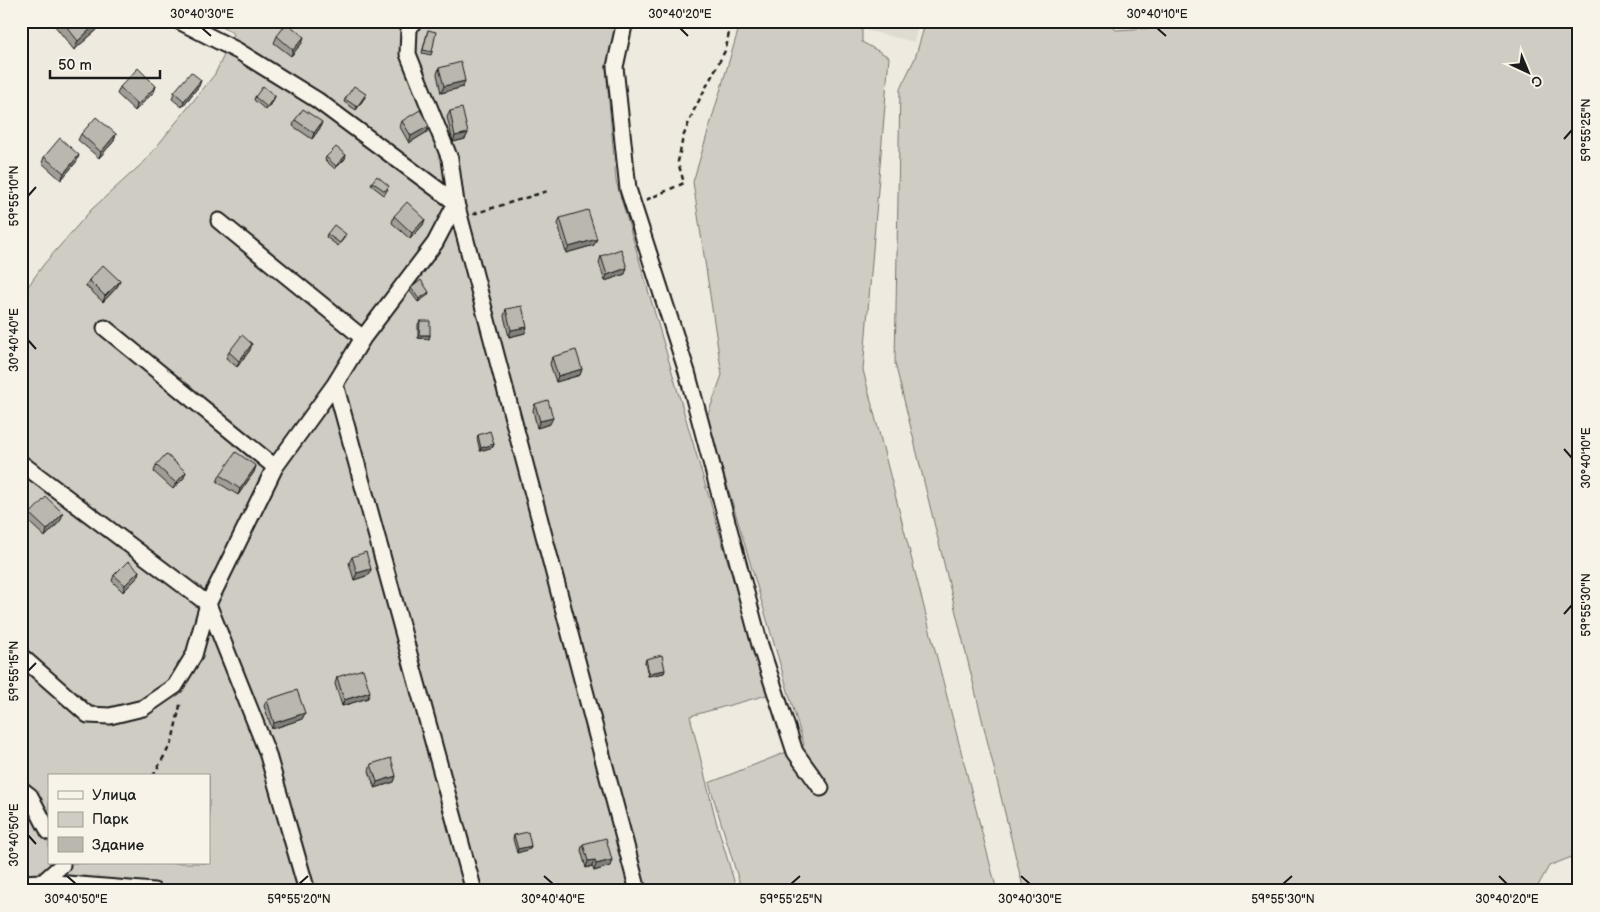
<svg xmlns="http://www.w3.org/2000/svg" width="1600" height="912" font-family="'Balsamiq Sans',sans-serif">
  <rect width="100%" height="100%" fill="#eeeae0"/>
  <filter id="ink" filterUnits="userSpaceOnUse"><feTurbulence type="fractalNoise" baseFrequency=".02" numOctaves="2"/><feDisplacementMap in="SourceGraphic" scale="10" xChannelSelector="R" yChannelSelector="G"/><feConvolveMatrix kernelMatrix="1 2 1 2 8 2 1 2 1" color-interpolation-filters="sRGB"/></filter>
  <g filter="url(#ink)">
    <!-- built -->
    <path fill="#dedbd1" d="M 862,21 L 919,21 L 914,42 L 860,29 Z"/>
    <!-- green -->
    <path fill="#cfccc3" stroke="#767470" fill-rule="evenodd" d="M 215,21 L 617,21 L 606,67 L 616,181 L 767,695 L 690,716 L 716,821 L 737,891 L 21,891 L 21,296 L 44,264 L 92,209 L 145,161 L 215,74 L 234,34 ZM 49,776 L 209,776 L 209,863 L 49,863 Z
      M 741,21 L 862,21 L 862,42 L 889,57 L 863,370 L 997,891 L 742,891 L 709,783 L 804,745 L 707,417 L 722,375 L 693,182 Z
      M 926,21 L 1107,21 L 1116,30 L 1220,24 L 1224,21 L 1579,21 L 1579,854 L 1549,866 L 1535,891 L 1024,891 L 895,363 L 900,89 L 915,58 Z"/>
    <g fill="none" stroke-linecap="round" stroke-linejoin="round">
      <defs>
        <path id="minor" d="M 179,21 L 238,51 L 317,100 L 456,203 L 638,891
          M 625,21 L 615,67 L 628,189 L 687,372 L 760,645 L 795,752 L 821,788
          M 219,221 L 363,338
          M 105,328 L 275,467
          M 335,384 L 474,891
          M 21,463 L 208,604 L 194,655 L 175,686 L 143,708 L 110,716 L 88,715 L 21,656
          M 21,789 L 30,796 L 49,832
          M 62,863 L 62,865 L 43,882 L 154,891
          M 21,883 L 43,882
          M 307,891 L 267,752 L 208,604 L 275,467 L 335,384 L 363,338 L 435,243 L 456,203 L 450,159 L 408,54 L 409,29 L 414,21"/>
      </defs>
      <!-- minor casing -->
      <use href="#minor" stroke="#1c1c1c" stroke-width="19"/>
      <!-- path -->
      <path stroke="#1c1c1c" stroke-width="2.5" stroke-dasharray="5 4" stroke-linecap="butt" d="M 646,200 L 684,183 L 678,162 L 683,137 L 694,110 L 726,49 L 731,21
        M 473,214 L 548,191
        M 153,776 L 172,742 L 181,701"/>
      <!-- minor -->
      <use href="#minor" stroke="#f7f3e8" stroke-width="15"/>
    </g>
    <!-- wall -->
    <path fill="#a09d96" stroke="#1c1c1c" d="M 51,21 L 101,21 L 98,29 L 74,50 Z
      M 381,21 L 389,21 L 387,25 Z
      M 428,30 L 432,52 L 431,55 L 422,53 Z
      M 277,36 L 302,43 L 291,56 L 274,43 Z
      M 439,68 L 463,87 L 441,93 L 437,74 Z
      M 201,80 L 199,86 L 182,107 L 172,99 L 174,92 Z
      M 156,86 L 154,92 L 135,111 L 117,94 L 120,87 Z
      M 275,96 L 274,99 L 266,110 L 254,100 L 255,97 Z
      M 365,97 L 356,110 L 344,102 L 345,99 Z
      M 450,111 L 468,133 L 465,139 L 453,142 L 447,117 Z
      M 295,120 L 320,128 L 312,139 L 293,126 Z
      M 402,121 L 427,132 L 409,143 L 400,127 Z
      M 81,134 L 116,134 L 114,141 L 99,158 L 78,140 Z
      M 44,157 L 77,161 L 61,180 L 42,163 Z
      M 326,157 L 345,159 L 335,169 L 325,160 Z
      M 372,182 L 388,189 L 384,195 L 371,185 Z
      M 394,216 L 425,219 L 423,225 L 410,239 L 392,223 Z
      M 560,218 L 594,245 L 566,253 L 558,224 Z
      M 327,234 L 345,237 L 338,246 L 326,237 Z
      M 601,256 L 625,274 L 605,281 L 599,263 Z
      M 89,280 L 120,281 L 117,287 L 103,302 L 86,286 Z
      M 411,288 L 428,295 L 418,302 L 410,291 Z
      M 506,309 L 525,333 L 509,337 L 504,316 Z
      M 420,321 L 430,335 L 429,339 L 418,338 L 418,324 Z
      M 250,350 L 237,367 L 226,358 L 229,352 Z
      M 552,357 L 582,369 L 580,375 L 556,382 L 550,364 Z
      M 535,404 L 550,424 L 537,428 L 533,410 Z
      M 478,435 L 494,444 L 493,447 L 480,451 L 477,438 Z
      M 156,465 L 184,478 L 173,489 L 154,472 Z
      M 256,466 L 254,472 L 238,495 L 217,482 L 220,475 Z
      M 30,514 L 61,520 L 45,537 L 27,520 Z
      M 352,557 L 371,569 L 369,575 L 354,580 L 349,563 Z
      M 139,571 L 137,578 L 123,592 L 112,581 L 114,575 Z
      M 646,659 L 665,670 L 664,673 L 648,676 L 645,662 Z
      M 337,677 L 368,698 L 342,706 L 335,684 Z
      M 267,700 L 305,713 L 302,719 L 272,729 L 264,706 Z
      M 371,764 L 396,776 L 394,782 L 375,788 L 369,771 Z
      M 514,835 L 531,846 L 530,849 L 517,853 L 513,839 Z
      M 583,844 L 610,866 L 594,871 L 592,866 L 586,868 L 581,850 Z"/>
    <!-- shaded-wall -->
    <path fill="#82807a" stroke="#1c1c1c" d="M 99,21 L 101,21 L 98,29 L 74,50 L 78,41 Z
      M 304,37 L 302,43 L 291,56 L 293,50 Z
      M 201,80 L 199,86 L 182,107 L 184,101 Z
      M 465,81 L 463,87 L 441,93 L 444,86 Z
      M 156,86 L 154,92 L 135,111 L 137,105 Z
      M 366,94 L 365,97 L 356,110 L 357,107 Z
      M 275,96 L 274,99 L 266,110 L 267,107 Z
      M 322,122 L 320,128 L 312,139 L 314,133 Z
      M 429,126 L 427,132 L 409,143 L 411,136 Z
      M 468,133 L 465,139 L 453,142 L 455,136 Z
      M 116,134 L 114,141 L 99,158 L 101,152 Z
      M 79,155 L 77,161 L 61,180 L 64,173 Z
      M 346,155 L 345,159 L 335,169 L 336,166 Z
      M 425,219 L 423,225 L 410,239 L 412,233 Z
      M 597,239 L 594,245 L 566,253 L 569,247 Z
      M 627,268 L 625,274 L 605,281 L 607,275 Z
      M 120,281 L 117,287 L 103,302 L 105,296 Z
      M 429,292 L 428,295 L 418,302 L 419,299 Z
      M 527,327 L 525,333 L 509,337 L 511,330 Z
      M 419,335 L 430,335 L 429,339 L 418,338 Z
      M 252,344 L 250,350 L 237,367 L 239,361 Z
      M 582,369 L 580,375 L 556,382 L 558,376 Z
      M 553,418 L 550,424 L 537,428 L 540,421 Z
      M 494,444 L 493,447 L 480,451 L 481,448 Z
      M 256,466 L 254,472 L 238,495 L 240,489 Z
      M 186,472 L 184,478 L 173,489 L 176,483 Z
      M 63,513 L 61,520 L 45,537 L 47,530 Z
      M 371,569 L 369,575 L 354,580 L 357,573 Z
      M 139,571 L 137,578 L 123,592 L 125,585 Z
      M 665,670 L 664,673 L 648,676 L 649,673 Z
      M 370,692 L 368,698 L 342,706 L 344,700 Z
      M 305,713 L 302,719 L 272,729 L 274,723 Z
      M 396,776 L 394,782 L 375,788 L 377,782 Z
      M 531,846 L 530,849 L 517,853 L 518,849 Z
      M 595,860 L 592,866 L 586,868 L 588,861 Z
      M 612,860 L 610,866 L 594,871 L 596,864 Z"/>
    <!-- building -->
    <path fill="#bab7af" stroke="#1c1c1c" d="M 62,21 L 99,21 L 78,41 Z
      M 287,23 L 304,37 L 293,50 L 277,36 Z
      M 428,30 L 436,32 L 432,52 L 423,50 Z
      M 461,62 L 465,81 L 444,86 L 439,68 Z
      M 138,68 L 156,86 L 137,105 L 120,87 Z
      M 191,72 L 201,80 L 184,101 L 174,92 Z
      M 263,86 L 275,96 L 267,107 L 255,97 Z
      M 354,86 L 366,94 L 357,107 L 345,99 Z
      M 462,108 L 468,133 L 455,136 L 450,111 Z
      M 303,109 L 322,122 L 314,133 L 295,120 Z
      M 420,110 L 429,126 L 411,136 L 402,121 Z
      M 96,117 L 116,134 L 101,152 L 81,134 Z
      M 60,138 L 79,155 L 64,173 L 44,157 Z
      M 336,147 L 346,155 L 336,166 L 326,157 Z
      M 377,176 L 389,186 L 385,191 L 372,182 Z
      M 407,202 L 425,219 L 412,233 L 394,216 Z
      M 588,210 L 597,239 L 569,247 L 560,218 Z
      M 334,225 L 346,234 L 340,243 L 327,234 Z
      M 621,249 L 627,268 L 607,275 L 601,256 Z
      M 103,265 L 120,281 L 105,296 L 89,280 Z
      M 421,280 L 429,292 L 419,299 L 411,288 Z
      M 522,306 L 527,327 L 511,330 L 506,309 Z
      M 420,321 L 430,321 L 430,335 L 419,335 Z
      M 242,335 L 252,344 L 239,361 L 229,352 Z
      M 576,350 L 582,369 L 558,376 L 552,357 Z
      M 548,400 L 553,418 L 540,421 L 535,404 Z
      M 490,431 L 494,444 L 481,448 L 478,435 Z
      M 236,452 L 256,466 L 240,489 L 220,475 Z
      M 166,454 L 186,472 L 176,483 L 156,465 Z
      M 46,497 L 63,513 L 47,530 L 30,514 Z
      M 366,552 L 371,569 L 357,573 L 352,557 Z
      M 128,561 L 139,571 L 125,585 L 114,575 Z
      M 662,655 L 665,670 L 649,673 L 646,659 Z
      M 363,669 L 370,692 L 344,700 L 337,677 Z
      M 297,690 L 305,713 L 274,723 L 267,700 Z
      M 391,758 L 396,776 L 377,782 L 371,764 Z
      M 528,832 L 531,846 L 518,849 L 514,835 Z
      M 606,838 L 612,860 L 596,864 L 595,860 L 588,861 L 583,844 Z
      M 70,886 L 72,891 L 57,891 Z"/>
  </g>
  <!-- ticks -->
  <path fill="none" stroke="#1c1c1c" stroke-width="2" d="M 202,28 L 211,36M 680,28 L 688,36M 1157,28 L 1166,36M 1564,139 L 1572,130M 28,196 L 36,187M 28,340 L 36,349M 1564,449 L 1572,458M 1564,614 L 1572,605M 28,671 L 36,663M 28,835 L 36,844M 67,876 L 76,884M 544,876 L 553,884M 1021,876 L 1030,884M 1499,876 L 1507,884M 299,884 L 308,876M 791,884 L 800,876M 1283,884 L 1292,876"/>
  <!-- margin -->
  <rect width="1600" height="912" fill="none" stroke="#f7f3e8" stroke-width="55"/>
  <!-- legend -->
  <rect x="48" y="774" width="162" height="90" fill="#f7f3e8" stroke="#9f9d96"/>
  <rect x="58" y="791" width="25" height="8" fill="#f7f3e8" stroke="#9f9d96"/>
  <text x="92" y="800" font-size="15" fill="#1c1c1c">Улица</text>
  <rect x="58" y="812" width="25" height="15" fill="#cfccc3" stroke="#9f9d96"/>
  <text x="92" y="824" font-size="15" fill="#1c1c1c">Парк</text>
  <rect x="58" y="837" width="25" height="15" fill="#bab7af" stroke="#9f9d96"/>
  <text x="92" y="850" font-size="15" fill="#1c1c1c">Здание</text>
  <!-- north arrow -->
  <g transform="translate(1528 72) rotate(136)" stroke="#f7f3e8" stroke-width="4" paint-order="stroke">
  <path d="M0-4L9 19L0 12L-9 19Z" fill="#1c1c1c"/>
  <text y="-8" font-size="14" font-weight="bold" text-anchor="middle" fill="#1c1c1c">С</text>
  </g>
  <!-- scale -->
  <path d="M50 70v8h110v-8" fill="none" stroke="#1c1c1c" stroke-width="2.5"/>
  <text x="58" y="70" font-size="15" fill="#1c1c1c" stroke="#f7f3e8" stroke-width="4" paint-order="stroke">50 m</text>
  <rect x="28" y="28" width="1544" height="856" fill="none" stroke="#1c1c1c" stroke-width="2"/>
  <g font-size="12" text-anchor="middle" fill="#1c1c1c">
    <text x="202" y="18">30°40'30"E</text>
    <text x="680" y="18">30°40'20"E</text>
    <text x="1157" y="18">30°40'10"E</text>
    <text transform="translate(1586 130) rotate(-90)" y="4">59°55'25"N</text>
    <text transform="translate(14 196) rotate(-90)" y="4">59°55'10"N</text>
    <text transform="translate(14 340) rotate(-90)" y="4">30°40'40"E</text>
    <text transform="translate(1586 458) rotate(-90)" y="4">30°40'10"E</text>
    <text transform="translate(1586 605) rotate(-90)" y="4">59°55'30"N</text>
    <text transform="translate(14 671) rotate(-90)" y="4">59°55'15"N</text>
    <text transform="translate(14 835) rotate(-90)" y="4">30°40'50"E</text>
    <text x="76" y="903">30°40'50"E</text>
    <text x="299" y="903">59°55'20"N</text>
    <text x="553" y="903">30°40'40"E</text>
    <text x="791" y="903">59°55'25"N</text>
    <text x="1030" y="903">30°40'30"E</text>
    <text x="1283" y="903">59°55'30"N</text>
    <text x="1507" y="903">30°40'20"E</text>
  </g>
</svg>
